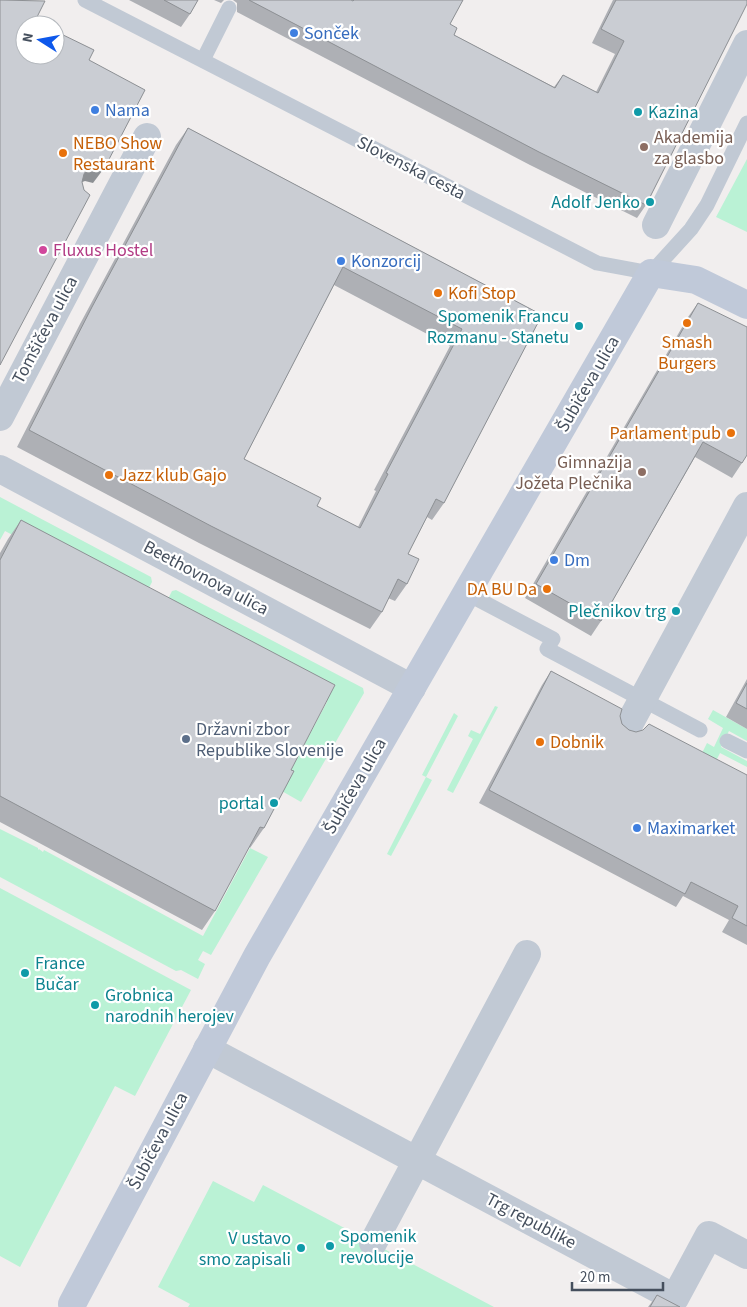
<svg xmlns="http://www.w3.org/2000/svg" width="747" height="1307" font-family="'Source Sans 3',sans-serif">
  <rect width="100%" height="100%" fill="#f1eeee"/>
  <!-- green -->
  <path fill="#baf2d5" d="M 747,159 L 747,232 L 716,217 Z
    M 0,497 L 151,577 L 152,582 L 141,603 L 5,531 L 0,540 Z
    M 176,590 L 363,688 L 364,693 L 301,802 L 280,790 L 327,702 L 164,616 L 162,611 L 172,591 Z
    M 495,706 L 498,707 L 453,793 L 447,790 L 473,739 L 468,736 L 471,730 L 480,734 Z
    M 713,710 L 747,729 L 747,741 L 729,731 L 721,747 L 747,761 L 747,767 L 720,753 L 715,763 L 701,755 L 707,743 L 714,747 L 723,728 L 708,719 Z
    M 454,713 L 458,716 L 426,777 L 432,780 L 391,856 L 387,854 L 426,777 L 422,775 Z
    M 0,829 L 38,848 L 38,850 L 39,849 L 43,852 L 44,850 L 203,936 L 250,848 L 268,857 L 211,955 L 203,951 L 198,960 L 205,964 L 198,979 L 181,970 L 176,971 L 0,877 Z
    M 0,888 L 191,990 L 135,1096 L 115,1086 L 20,1267 L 0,1256 Z
    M 213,1181 L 254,1202 L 263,1185 L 494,1307 L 188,1307 L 190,1304 L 158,1287 Z"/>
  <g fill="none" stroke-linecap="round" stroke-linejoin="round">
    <!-- lane -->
    <path stroke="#c1c9d4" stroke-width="15" d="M 85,0 L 597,263 L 651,273 L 691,229 L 707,205 L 747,123
      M 203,60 L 229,8
      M 466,593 L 553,639 L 547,649 L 700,730
      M 727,741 L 747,751"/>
    <!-- street -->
    <path stroke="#c1c9d4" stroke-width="28" d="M 656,225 L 747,44
      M 0,417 L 147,137
      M 0,469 L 412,688
      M 626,730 L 747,506
      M 207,1049 L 675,1298 L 709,1235 L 747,1255
      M 373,1243 L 527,954"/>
    <!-- secondary -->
    <path stroke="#c0c9d9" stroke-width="28" d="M 72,1304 L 257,956 L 651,273 L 696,280 L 747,305"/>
  </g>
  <!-- wall -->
  <path fill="#aeb0b5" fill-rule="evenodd" d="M 129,0 L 198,0 L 190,14 L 181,27 Z
    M 214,0 L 224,0 L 221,3 Z
    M 233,0 L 463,0 L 450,24 L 454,35 L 554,87 L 563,75 L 596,92 L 615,54 L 592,43 L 613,0 L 747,0 L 646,205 L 637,218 L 530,165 L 237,12 L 237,3 Z
    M 188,128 L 542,315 L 444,503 L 432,520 L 427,517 L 408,554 L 407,584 L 395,601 L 388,598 L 382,612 L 370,629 L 199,543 L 17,447 L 80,324 L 176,145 ZM 334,285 L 450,346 L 374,490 L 376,491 L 358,527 L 317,506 L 244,459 Z
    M 698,303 L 742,463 L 732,478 L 695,457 L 601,621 L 591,636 L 525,598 L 688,317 Z
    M 21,520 L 291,770 L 264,828 L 250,848 L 249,847 L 215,911 L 202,930 L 0,822 L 0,553 L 8,539 Z
    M 551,671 L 620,716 L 622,724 L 629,730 L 747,775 L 747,945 L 722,932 L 729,920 L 683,896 L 676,907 L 479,803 L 542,685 Z
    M 747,679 L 747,729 L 726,717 Z
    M 657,1295 L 680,1307 L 648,1307 Z"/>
  <!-- shaded-wall -->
  <path fill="#8d9094" d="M 96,166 L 105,167 L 93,183 L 85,181 L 77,184 L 84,174 L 88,168 Z"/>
  <!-- building -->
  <path fill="#cacdd3" stroke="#8d9094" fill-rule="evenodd" d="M 0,0 L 45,1 L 35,21 L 43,25 L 25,25 L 25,55 L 55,55 L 55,31 L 94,50 L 89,60 L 145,90 L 105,167 L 96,166 L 88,168 L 84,174 L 82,182 L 84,190 L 90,195 L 0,365 Z
    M 164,0 L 198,0 L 190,14 Z
    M 249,0 L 351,0 L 353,1 L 354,0 L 463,0 L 450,24 L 457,28 L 454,35 L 555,88 L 563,75 L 598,93 L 624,41 L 601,29 L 616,0 L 747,0 L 747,4 L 646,205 L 539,152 Z
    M 188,128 L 542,315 L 444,503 L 436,499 L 408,554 L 419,559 L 407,584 L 398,579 L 382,612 L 211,526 L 29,430 L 92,307 ZM 343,267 L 462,329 L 386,473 L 388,474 L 360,528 L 317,506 L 321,498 L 244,459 Z
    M 698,303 L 747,327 L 747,455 L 742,463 L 703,442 L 601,621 L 536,584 Z
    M 21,520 L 335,685 L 291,770 L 294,771 L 264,828 L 260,827 L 215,911 L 0,796 L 0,560 Z
    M 551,671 L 622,709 L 620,716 L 622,724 L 629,730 L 636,732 L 643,730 L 649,724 L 747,775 L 747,926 L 732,918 L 738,906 L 691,882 L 685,894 L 489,790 Z
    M 747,683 L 747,709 L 736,703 Z
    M 657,1295 L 680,1307 L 650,1307 Z"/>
  <!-- markers -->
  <g fill="#3f7fe0" stroke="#fff" stroke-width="2">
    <circle cx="294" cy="33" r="5"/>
    <circle cx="95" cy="110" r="5"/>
    <circle cx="341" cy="261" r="5"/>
    <circle cx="554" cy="560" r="5"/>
    <circle cx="637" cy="828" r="5"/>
  </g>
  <g fill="#0f9aa8" stroke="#fff" stroke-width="2">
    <circle cx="638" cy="112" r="5"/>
    <circle cx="650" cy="202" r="5"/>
    <circle cx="579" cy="326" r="5"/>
    <circle cx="676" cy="611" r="5"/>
    <circle cx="274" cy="803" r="5"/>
    <circle cx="25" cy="973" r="5"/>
    <circle cx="95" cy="1005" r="5"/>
    <circle cx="330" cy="1246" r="5"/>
    <circle cx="301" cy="1248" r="5"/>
  </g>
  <g fill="#8d6e63" stroke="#fff" stroke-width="2">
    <circle cx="644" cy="147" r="5"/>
    <circle cx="642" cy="472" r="5"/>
  </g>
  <g fill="#e8710a" stroke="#fff" stroke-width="2">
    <circle cx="63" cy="153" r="5"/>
    <circle cx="438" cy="293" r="5"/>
    <circle cx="687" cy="323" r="5"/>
    <circle cx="731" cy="433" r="5"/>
    <circle cx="109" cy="475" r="5"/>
    <circle cx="547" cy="589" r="5"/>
    <circle cx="540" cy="742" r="5"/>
  </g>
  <circle fill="#d1479c" stroke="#fff" stroke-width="2" cx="43" cy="250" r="5"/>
  <circle fill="#5c6f8a" stroke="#fff" stroke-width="2" cx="186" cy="739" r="5"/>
  <g text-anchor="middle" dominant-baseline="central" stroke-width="4.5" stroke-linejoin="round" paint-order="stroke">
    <!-- shop labels -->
    <g font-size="18" fill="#366cbe" stroke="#fff" text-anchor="start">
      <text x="304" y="33">Sonček</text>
      <text x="105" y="110">Nama</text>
      <text x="351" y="261">Konzorcij</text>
      <text x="564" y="560">Dm</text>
      <text x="647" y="828">Maximarket</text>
    </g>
    <!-- culture labels -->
    <g font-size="18" fill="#0d838f" stroke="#fff" text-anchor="end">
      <text x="648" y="112" text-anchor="start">Kazina</text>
      <text x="640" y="202">Adolf Jenko</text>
      <text x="569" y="316">Spomenik Francu<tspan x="569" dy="21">Rozmanu - Stanetu</tspan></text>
      <text x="666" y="611">Plečnikov trg</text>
      <text x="264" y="803">portal</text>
      <text x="35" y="963" text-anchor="start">France<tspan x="35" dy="21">Bučar</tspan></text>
      <text x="105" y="995" text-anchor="start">Grobnica<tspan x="105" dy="21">narodnih herojev</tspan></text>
      <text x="340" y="1236" text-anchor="start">Spomenik<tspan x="340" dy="21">revolucije</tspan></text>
      <text x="291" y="1238">V ustavo<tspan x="291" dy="21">smo zapisali</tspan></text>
    </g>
    <!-- education labels -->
    <g font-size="18" fill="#785e54" stroke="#fff" text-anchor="start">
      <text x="654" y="137">Akademija<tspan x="654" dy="21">za glasbo</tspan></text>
      <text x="632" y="462" text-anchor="end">Gimnazija<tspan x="632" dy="21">Jožeta Plečnika</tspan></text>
    </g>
    <!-- food labels -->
    <g font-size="18" fill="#c56008" stroke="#fff" text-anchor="start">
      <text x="73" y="143">NEBO Show<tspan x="73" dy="21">Restaurant</tspan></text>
      <text x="448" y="293">Kofi Stop</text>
      <text x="687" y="342" text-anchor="middle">Smash<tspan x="687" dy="21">Burgers</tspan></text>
      <text x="721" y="433" text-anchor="end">Parlament pub</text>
      <text x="119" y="475">Jazz klub Gajo</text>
      <text x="537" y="589" text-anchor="end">DA BU Da</text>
      <text x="550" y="742">Dobnik</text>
    </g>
    <!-- street labels -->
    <g font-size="18" fill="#454f5d" stroke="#fff">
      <text transform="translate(411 168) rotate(27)">Slovenska cesta</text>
      <text transform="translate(45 330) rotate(-62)">Tomšičeva ulica</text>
      <text transform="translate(588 384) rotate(-60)">Šubičeva ulica</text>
      <text transform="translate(206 578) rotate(28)">Beethovnova ulica</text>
      <text transform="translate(355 786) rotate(-60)">Šubičeva ulica</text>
      <text transform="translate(158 1141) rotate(-62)">Šubičeva ulica</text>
      <text transform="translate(531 1221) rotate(28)">Trg republike</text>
    </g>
    <!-- hotel labels -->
    <g font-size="18" fill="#b23c85" stroke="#fff" text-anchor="start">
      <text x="53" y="250">Fluxus Hostel</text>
    </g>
    <!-- service labels -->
    <g font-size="18" fill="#4e5e75" stroke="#fff" text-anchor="start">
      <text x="196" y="729">Državni zbor<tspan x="196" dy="21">Republike Slovenije</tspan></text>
    </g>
  </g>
  <!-- north arrow -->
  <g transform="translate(40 40) rotate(281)"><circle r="24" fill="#ffffff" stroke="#b5b9be"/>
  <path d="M0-4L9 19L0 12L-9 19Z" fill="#0e58eb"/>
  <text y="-8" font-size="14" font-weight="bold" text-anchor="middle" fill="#454f5d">N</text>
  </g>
  <!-- scale -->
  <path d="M572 1282v8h91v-8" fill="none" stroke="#454f5d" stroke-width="2.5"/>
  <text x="580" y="1282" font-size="15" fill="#454f5d" stroke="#ffffff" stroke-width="4" paint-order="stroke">20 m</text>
</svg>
